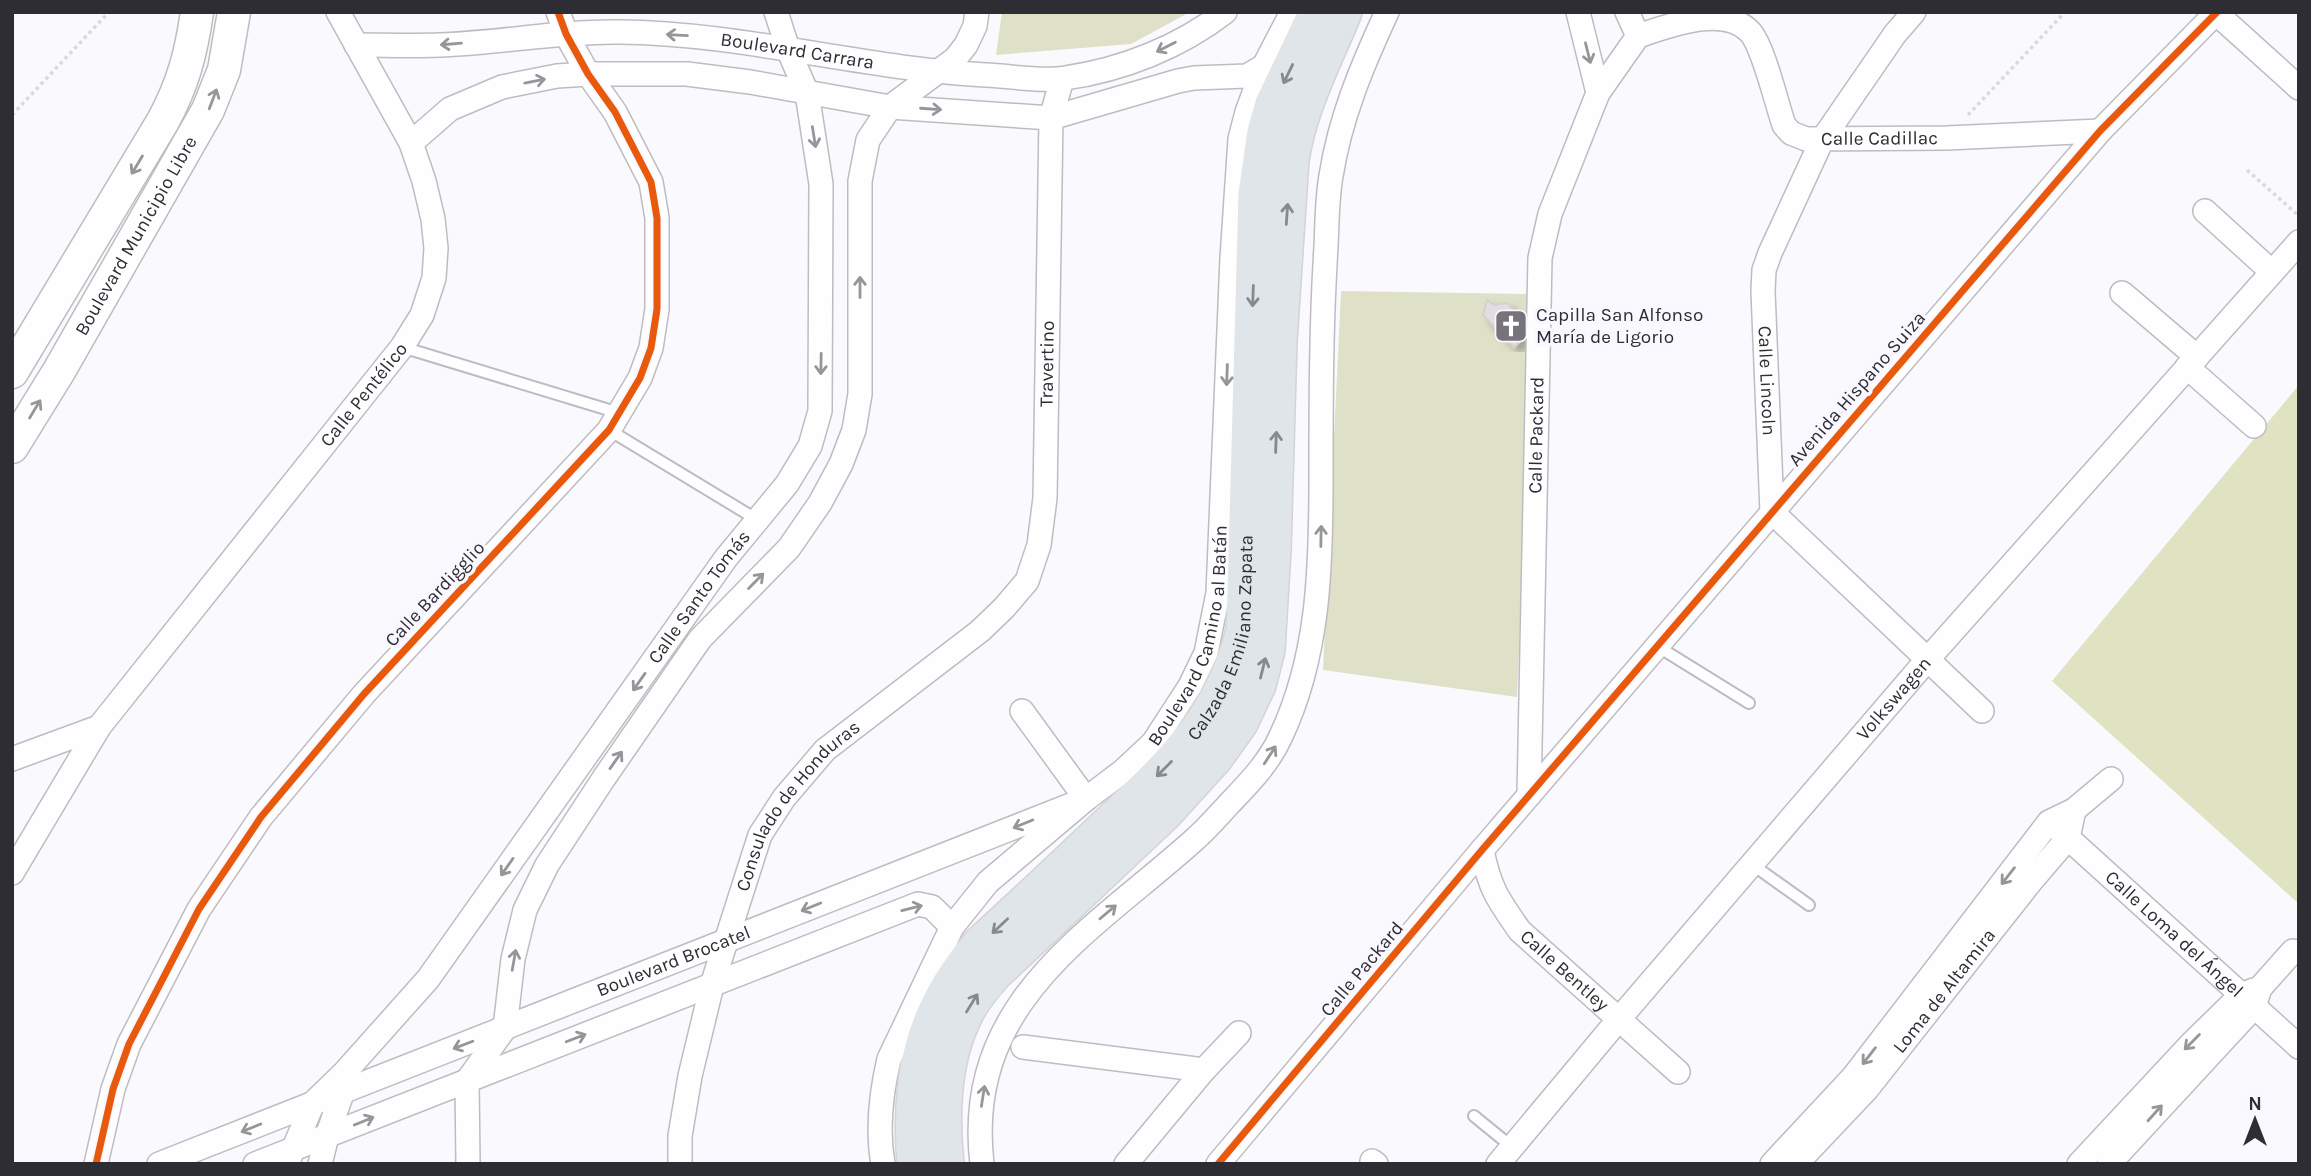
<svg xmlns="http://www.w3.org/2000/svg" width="2311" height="1176" font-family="Karla,sans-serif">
  <defs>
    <filter id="shadow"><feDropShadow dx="6" dy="6" stdDeviation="3.5" flood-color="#0004"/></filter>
  </defs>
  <rect width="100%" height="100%" fill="#faf9fd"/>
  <!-- green -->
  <path fill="#dee1c7" d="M 1002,12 L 1190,12 L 1131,44 L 996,55 Z
    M 1341,291 L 1534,294 L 1517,697 L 1323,670 Z"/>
  <!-- forest -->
  <path fill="#dfe3c2" d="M 2299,385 L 2299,904 L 2052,681 Z"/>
  <!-- building -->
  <path fill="#e2dde0" stroke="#d5cfd3" stroke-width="2" filter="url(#shadow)" d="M 1487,300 L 1494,305 L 1507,303 L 1525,322 L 1524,338 L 1514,347 L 1483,315 Z"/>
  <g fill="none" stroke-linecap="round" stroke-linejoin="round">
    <defs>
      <path id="lane" d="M 402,347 L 619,413
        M 609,430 L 756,519
        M 1657,646 L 1749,703
        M 1753,865 L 1809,905
        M 1474,1116 L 1512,1147"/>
      <g id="street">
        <path d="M 1578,12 L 1598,93"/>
        <path d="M 1627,12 L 1638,36"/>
        <path id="s1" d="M 1914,12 L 1895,34 L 1822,140 L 1770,253 L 1764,270 L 1763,291 L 1772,512 L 1982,711"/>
        <path d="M 2216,13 L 2299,88"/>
        <path id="s2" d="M 1638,36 C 1668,26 1725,3 1751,33 C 1764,49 1776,102 1784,125 L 1791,133 L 1806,139 L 1947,138 L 2100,131"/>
        <path id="s3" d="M 356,45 C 384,45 412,46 440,45 C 500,43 559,31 619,32 C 743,33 863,69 986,75 C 1012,76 1040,82 1065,78 C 1122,70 1180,47 1225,12"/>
        <path d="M 411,143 L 450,109 L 502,87 L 557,76 L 588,74 L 687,74 L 750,82 L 890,107 L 1051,118 L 1178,81 L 1194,78 L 1247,76 L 1264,66"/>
        <path d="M 2205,211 L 2272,272"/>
        <path d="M 2122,293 L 2197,357"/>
        <path d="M 2187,367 L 2254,426"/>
        <path d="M 12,759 L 99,727"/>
        <path id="s4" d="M 1529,795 L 1540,258 L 1550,214 L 1598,93 L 1638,36"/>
        <path id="s5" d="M 2057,828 L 2299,1047"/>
        <path id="s6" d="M 1482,850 C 1489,887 1498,900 1520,931 L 1678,1072"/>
        <path id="s7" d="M 12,873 L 99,727 L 402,347 L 422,315 L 434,278 L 436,248 L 433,219 L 424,181 L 411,143 L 338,12"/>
        <path d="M 1023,1047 L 1204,1070"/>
        <path d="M 1372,1161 L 1376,1164"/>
        <path d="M 96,1164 L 113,1089 L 129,1044 L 199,909 L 261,817 L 364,694 L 609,430 L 640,378 L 651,348 L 657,309 L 657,218 L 651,182 L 615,112 L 588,74 L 566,34 L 558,12"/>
        <path id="s8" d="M 159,1164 L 1086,799 L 1022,711"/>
        <path d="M 255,1164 L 918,904 L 932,907 L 952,927"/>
        <path id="s9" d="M 287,1164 L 313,1103 L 345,1072 L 428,979 L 726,558 L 787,484 L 810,446 L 820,411 L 821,184 L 807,93 L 788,49 L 776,12"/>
        <path d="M 320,1164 L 327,1136 L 343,1091 L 344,1083"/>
        <path d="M 468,1164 L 467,1081 L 505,1028 L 513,959 L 525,910 L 547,865 L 604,778 L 700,639 L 789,548 L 820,503 L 841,464 L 854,430 L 860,394 L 860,181 L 868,140 L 890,107 L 955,59 L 966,45 L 975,26 L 977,12"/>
        <path id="s10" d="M 680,1164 L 680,1136 L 690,1076 L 712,985 L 760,835 L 784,798 L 825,750 L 980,631 L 1004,608 L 1027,581 L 1039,545 L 1045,498 L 1051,118 L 1062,79"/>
        <path id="s11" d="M 883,1164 C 877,1130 881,1093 889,1059 L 952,927 L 988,882 L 1086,799 L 1123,771 L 1153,743 L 1190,686 L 1206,653 L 1218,593 L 1232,258 L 1240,139 L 1247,112 L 1264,66 L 1292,12"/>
        <path d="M 982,1164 C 963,1002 1089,934 1193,841 C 1206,830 1217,817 1229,804 C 1248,784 1268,764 1280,738 C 1319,657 1321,568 1321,480 C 1321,402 1321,325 1326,247 C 1327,224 1327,199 1331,176 C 1340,118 1362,66 1387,12"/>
        <path d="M 1126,1164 L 1204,1070 L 1239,1033"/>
        <path d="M 1218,1164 L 1482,850 L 2100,131 L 2217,12"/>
        <path id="s12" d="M 1498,1164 L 1619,1019 L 1927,660 L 2299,242"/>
        <path d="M 1772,1164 L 1854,1076 L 2049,822 L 2074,810 L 2111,779"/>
        <path id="s13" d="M 1796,1164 L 1867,1089 L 2032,880 L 2068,838 L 2074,810"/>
        <path d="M 2079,1164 L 2190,1045 L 2241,995 L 2254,990"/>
        <path d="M 2109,1164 L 2254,1007 L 2260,988 L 2293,951"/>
      </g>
      <g id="secondary">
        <path d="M 12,372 L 163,121 C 183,84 191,54 197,12"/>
        <path id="s14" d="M 12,447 L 59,371 L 208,110 L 224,70 L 234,12"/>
      </g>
      <g id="primary">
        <path id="s15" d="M 915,1164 C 908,1077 922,1010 981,943 C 1022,906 1062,868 1102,830 C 1167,768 1222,721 1244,630 L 1256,194 L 1265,132 L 1273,104 L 1317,12"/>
        <path d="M 946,1164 C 941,1116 942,1063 963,1019 C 970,1002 982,988 994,974 L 1165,813 L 1215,758 L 1240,723 L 1258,685 L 1267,650 L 1273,550 L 1279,341 L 1291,160 C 1299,107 1324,61 1344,12"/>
      </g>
    </defs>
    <!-- lane casing -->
    <use href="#lane" stroke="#bebcc2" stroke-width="14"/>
    <!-- street casing -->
    <use href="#street" stroke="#bebcc2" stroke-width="26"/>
    <!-- secondary casing -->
    <use href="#secondary" stroke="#bebcc2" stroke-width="35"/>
    <!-- primary casing -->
    <use href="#primary" stroke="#d4d3d6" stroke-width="38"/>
    <!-- path -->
    <path stroke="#dadadb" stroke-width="3.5" stroke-dasharray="3.5 3.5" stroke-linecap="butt" d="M 12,115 L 109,12
      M 1968,115 L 2065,12
      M 2247,170 L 2299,216"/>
    <!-- lane -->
    <use href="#lane" stroke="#fefeff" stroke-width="10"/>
    <!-- street -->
    <use href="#street" stroke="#fefeff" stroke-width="23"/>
    <!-- secondary -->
    <use href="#secondary" stroke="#fefeff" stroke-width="32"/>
    <!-- primary -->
    <use href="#primary" stroke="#dfe5e9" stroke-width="35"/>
    <defs>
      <path id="cycleway" d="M 96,1164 L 113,1089 L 129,1044 L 199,909 L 261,817 L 364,694 L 609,430 L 640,378 L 651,348 L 657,309 L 657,218 L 651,182 L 615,112 L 588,74 L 566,34 L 558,12
        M 1218,1164 L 1482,850 L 2100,131 L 2217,12"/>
    </defs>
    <!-- cycleway casing -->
    <use href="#cycleway" stroke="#f9f7ff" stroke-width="11"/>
    <!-- cycleway -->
    <use href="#cycleway" stroke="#e8590c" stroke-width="7"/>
  </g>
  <!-- one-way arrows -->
  <defs><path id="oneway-shaft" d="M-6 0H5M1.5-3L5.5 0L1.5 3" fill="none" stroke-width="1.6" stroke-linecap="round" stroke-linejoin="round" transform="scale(1.75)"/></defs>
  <g stroke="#96969a">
    <use href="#oneway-shaft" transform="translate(677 35) rotate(-177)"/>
    <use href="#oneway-shaft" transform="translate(451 44) rotate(175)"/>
    <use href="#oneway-shaft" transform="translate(1166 47) rotate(153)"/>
    <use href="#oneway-shaft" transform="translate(1588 53) rotate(76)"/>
    <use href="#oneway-shaft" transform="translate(535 81) rotate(-11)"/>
    <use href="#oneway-shaft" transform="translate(213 99) rotate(-69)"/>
    <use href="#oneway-shaft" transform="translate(931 109) rotate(4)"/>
    <use href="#oneway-shaft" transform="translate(814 137) rotate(81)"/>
    <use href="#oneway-shaft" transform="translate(137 165) rotate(121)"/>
    <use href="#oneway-shaft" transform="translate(860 287) rotate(-90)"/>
    <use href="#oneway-shaft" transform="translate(821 364) rotate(91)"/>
    <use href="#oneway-shaft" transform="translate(1227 375) rotate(92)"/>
    <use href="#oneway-shaft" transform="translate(35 409) rotate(-59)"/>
    <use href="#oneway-shaft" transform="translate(1321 536) rotate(-89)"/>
    <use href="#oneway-shaft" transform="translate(756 581) rotate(-45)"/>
    <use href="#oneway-shaft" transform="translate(639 682) rotate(125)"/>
    <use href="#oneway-shaft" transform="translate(1270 755) rotate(-57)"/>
    <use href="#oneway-shaft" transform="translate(616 760) rotate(-55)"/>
    <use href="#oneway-shaft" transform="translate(1023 824) rotate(158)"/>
    <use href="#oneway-shaft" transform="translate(507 867) rotate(125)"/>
    <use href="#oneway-shaft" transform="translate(2008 876) rotate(128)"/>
    <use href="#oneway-shaft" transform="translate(811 907) rotate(158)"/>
    <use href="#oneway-shaft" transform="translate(912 908) rotate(-14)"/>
    <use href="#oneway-shaft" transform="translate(1108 912) rotate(-40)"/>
    <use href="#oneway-shaft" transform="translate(514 960) rotate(-80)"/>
    <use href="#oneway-shaft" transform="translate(576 1038) rotate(-21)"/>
    <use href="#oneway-shaft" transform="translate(2192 1042) rotate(135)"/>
    <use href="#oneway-shaft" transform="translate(463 1045) rotate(159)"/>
    <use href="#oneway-shaft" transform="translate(1869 1056) rotate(128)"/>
    <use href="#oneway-shaft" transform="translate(983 1096) rotate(-81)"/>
    <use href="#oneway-shaft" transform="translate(2155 1113) rotate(-48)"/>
    <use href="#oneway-shaft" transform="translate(364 1121) rotate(-22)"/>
    <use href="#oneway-shaft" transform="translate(251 1128) rotate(158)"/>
  </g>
  <g stroke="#87898e">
    <use href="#oneway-shaft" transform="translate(1288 74) rotate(116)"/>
    <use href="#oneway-shaft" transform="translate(1287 214) rotate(-86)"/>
    <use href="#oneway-shaft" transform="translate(1253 296) rotate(92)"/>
    <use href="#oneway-shaft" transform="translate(1276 442) rotate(-88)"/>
    <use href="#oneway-shaft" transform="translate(1263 668) rotate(-76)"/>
    <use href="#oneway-shaft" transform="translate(1164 769) rotate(135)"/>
    <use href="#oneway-shaft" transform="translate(1000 926) rotate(137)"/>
    <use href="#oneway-shaft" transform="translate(972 1003) rotate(-58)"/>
  </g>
  <!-- icons -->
  <defs>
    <symbol id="church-square" viewBox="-11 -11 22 22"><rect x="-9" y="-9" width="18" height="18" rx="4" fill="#76747a" stroke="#f9f7ff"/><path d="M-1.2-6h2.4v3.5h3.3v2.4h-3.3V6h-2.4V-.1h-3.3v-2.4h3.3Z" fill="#fff"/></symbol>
  </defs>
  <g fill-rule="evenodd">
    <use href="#church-square" x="1492" y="307" width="38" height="38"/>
  </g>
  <g text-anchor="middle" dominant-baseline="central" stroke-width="7" stroke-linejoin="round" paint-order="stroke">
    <!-- street labels -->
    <g font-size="19" fill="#2f2d34" stroke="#f9f7ff">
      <text stroke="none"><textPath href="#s3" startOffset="443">Boulevard Carrara</textPath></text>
      <text stroke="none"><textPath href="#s2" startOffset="318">Calle Cadillac</textPath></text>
      <text stroke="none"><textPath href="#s14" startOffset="245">Boulevard Municipio Libre</textPath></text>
      <text stroke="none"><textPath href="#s10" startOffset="931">Travertino</textPath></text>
      <text stroke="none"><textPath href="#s1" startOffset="411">Calle Lincoln</textPath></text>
      <text transform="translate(1857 389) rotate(-49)">Avenida Hispano Suiza</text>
      <text stroke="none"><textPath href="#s7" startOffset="595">Calle Pentélico</textPath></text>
      <text stroke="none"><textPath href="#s4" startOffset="360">Calle Packard</textPath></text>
      <text transform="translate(435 594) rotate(-47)">Calle Bardigglio</text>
      <text stroke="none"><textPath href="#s9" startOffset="704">Calle Santo Tomás</textPath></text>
      <text stroke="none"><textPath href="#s11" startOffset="642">Boulevard Camino al Batán</textPath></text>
      <text stroke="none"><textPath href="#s15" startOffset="640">Calzada Emiliano Zapata</textPath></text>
      <text stroke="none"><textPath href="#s12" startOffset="611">Volkswagen</textPath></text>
      <text stroke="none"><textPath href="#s10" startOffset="385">Consulado de Honduras</textPath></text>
      <text stroke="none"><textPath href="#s5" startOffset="158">Calle Loma del Ángel</textPath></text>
      <text stroke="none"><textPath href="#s8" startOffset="553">Boulevard Brocatel</textPath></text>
      <text transform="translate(1362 969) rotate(-50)">Calle Packard</text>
      <text stroke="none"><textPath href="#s6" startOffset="150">Calle Bentley</textPath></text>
      <text stroke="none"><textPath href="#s13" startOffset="228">Loma de Altamira</textPath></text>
    </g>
    <!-- poi labels -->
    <g font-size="19" fill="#2f2d34" stroke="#f9f7ff" text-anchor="start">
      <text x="1536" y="315">Capilla San Alfonso<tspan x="1536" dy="22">María de Ligorio</tspan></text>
    </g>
  </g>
  <!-- border -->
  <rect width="2311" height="1176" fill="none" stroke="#2f2d34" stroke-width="28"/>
  <!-- north arrow -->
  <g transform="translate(2255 1120)" stroke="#f9f7ff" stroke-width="5" paint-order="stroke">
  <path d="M0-5L12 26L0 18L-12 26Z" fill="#2f2d34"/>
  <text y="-10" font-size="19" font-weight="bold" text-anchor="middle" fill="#2f2d34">N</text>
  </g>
</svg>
